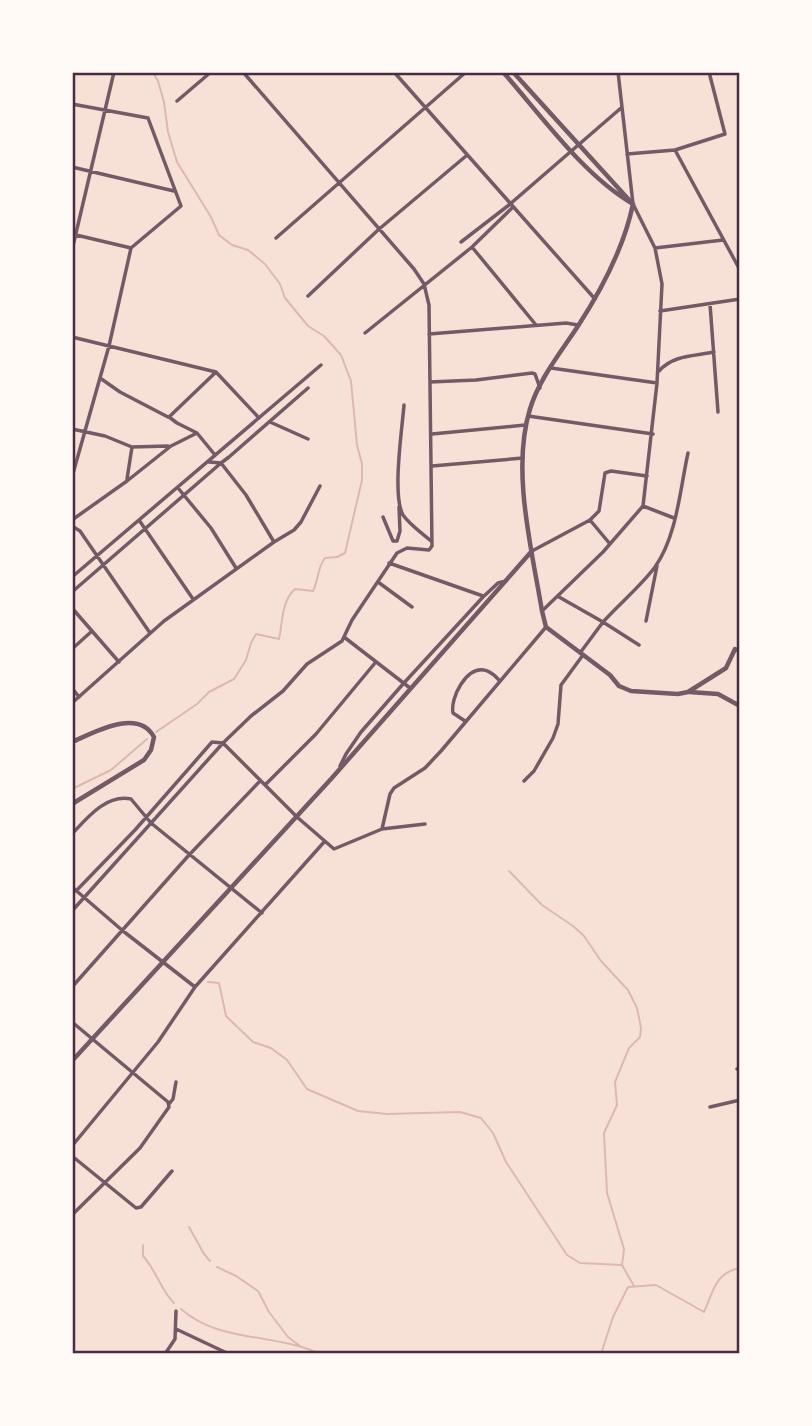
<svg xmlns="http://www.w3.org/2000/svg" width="812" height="1426" font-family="Karla,sans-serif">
  <rect width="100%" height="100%" fill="#f7e1d7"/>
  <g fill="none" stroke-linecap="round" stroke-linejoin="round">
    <!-- stream -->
    <path stroke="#dcb8b0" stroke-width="2" d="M 153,72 L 158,81 L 164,102 L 168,132 L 177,162 L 211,217 L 219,235 L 232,245 L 248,250 L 265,264 L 280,284 L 285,298 L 308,326 L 324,336 L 341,355 L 351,381 L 357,445 L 362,464 L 362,480 L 345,553 L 337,557 L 325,558 C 317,568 319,579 313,591 L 295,589 C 281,602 283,621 279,639 L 256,634 L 251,643 L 246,660 L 234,679 L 209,692 L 197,704 L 156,732
      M 72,789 L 111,770 L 147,739
      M 509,871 L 542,905 L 573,926 L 584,936 L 601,961 L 628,990 L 637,1008 L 641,1028 L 640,1037 L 629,1048 L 615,1082 L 617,1105 L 604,1133 L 607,1193 L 624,1249 L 622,1265
      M 208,982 L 219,983 L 226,1016 L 253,1042 L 271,1048 L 287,1060 L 307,1089 L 358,1111 L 387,1114 L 460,1112 L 481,1118 L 493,1133 L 506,1162 L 567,1255 L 580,1263 L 622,1265 L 634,1286
      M 189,1227 L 204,1254 L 210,1261
      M 143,1245 L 143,1256 C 156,1270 162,1292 174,1303
      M 217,1267 L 236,1276 L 258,1291 L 269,1312 L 288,1337 L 300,1346
      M 181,1309 C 219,1343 276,1333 320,1354
      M 601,1354 L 613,1317 L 628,1287 L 656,1285 L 704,1312 C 714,1290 715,1273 740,1268"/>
    <!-- minor -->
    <path stroke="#755966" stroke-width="3.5" d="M 394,72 L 595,299
      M 177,101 L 211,72
      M 72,104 L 148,118 L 181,206 L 131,248 L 109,346 L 72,477
      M 675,150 L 740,270
      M 627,154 L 675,150 L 725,134 L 709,72
      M 72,167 L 174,191
      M 72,234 L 131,248
      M 276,238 L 466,72
      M 461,242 L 509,205 L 621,108
      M 472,247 L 536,325
      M 655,248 L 723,240
      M 72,250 L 114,72
      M 308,296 L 378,230 L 466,156
      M 710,304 L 718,412
      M 660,311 L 740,299
      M 365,333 L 472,247 L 512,208
      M 429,334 L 566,323 L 578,325
      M 72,337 L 216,372 L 259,418
      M 551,368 L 657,383
      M 659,371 C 673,355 694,356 714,352
      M 100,378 L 120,392 L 168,417
      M 430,382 L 476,380 L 532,373 L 535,374 L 540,388
      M 404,405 C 402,430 392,496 403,515 C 410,525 422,533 431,541
      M 528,416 L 653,434
      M 270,422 L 308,439
      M 72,429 L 105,436 L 132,447 L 168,446
      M 432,434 L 525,425
      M 215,455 L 197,433 L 177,423 L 169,417 L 216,372
      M 209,462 L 221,463 L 229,457 L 308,388
      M 432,466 L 523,458
      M 127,479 L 132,447
      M 178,488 L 211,528 L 236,568
      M 643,506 L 674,518
      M 383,517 L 393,541 L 397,541 L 400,531 L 399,507
      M 72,520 L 127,481 L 171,446 L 197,433
      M 139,520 L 193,599
      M 590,520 L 599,511 L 605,473 L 611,471 L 647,476
      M 72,526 L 80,531 L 150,633
      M 532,551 L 590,520 L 610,544
      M 389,563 L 483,596
      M 72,577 L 321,365
      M 378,582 L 412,607
      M 72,592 L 221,463 L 246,495 L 274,542
      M 559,597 L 603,622 C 620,603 640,587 655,567 C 677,536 680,489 688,453
      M 72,608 L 119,662
      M 542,611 L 603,552 L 643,506 L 657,383 L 662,284 L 655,248 L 633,204 L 618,72
      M 646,621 L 657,566
      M 344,637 L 410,688
      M 72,649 L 92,631
      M 580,653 L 603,622 L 639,645
      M 72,688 L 79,697
      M 72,703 L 164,621 L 274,542 L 294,530 L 301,522 L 320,486
      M 465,721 L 453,713 C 450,698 466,667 484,670 C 491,671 495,676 499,680
      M 340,766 L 346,754 L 361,732 L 403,684 L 483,597 L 498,583 L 506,581
      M 524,781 L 534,771 L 553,738 L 558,724 L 561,685 L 583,655
      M 265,785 L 316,734 L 375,663
      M 382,829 L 390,794 L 394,788 L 425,768 L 441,751 L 546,627
      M 72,834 C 87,818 106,794 131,799 L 151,823 L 262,913
      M 72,887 L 123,931 L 195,987
      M 76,891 L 135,830 L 212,742 L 223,743 L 297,817 L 334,849 L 382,829 L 425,824
      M 72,911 L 223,743 L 251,716 L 283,691 L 307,664 L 342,641 L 352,620 L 397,553 L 407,548 L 429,550 L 432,546 L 429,305 L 424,284 L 414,269 L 243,72
      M 72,987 L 189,855 L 260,781
      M 72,1022 L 168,1102 L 169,1107 L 140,1148 L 72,1215
      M 737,1069 L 740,1068
      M 169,1104 L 173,1099 L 176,1082
      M 710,1107 L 740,1100
      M 72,1146 L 158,1042 L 195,987 L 325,841
      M 72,1156 L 136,1208 L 141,1207 L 172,1171
      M 176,1329 L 229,1354
      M 165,1354 L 175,1339 L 176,1311"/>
    <!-- tertiary -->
    <path stroke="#755966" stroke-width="4.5" d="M 503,72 C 541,115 583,175 633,204
      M 513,72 L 630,201
      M 633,204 C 624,248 602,289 578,326 C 561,352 539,379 530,409 C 511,470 532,550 542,611 L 546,627 L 610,675 L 619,686 L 631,691 L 678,694 L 688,692 L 726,668 L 735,649 L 740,651
      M 689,692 L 718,694 L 740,706
      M 72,742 C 93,733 138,707 154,737 L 151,750 L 144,760 L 72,804
      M 72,1061 L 331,779 L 531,552"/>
  </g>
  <!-- border -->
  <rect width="812" height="1426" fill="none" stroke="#fffaf5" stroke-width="147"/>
  <rect x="74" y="74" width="664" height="1278" fill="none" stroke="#4a2c40" stroke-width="2.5"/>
</svg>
